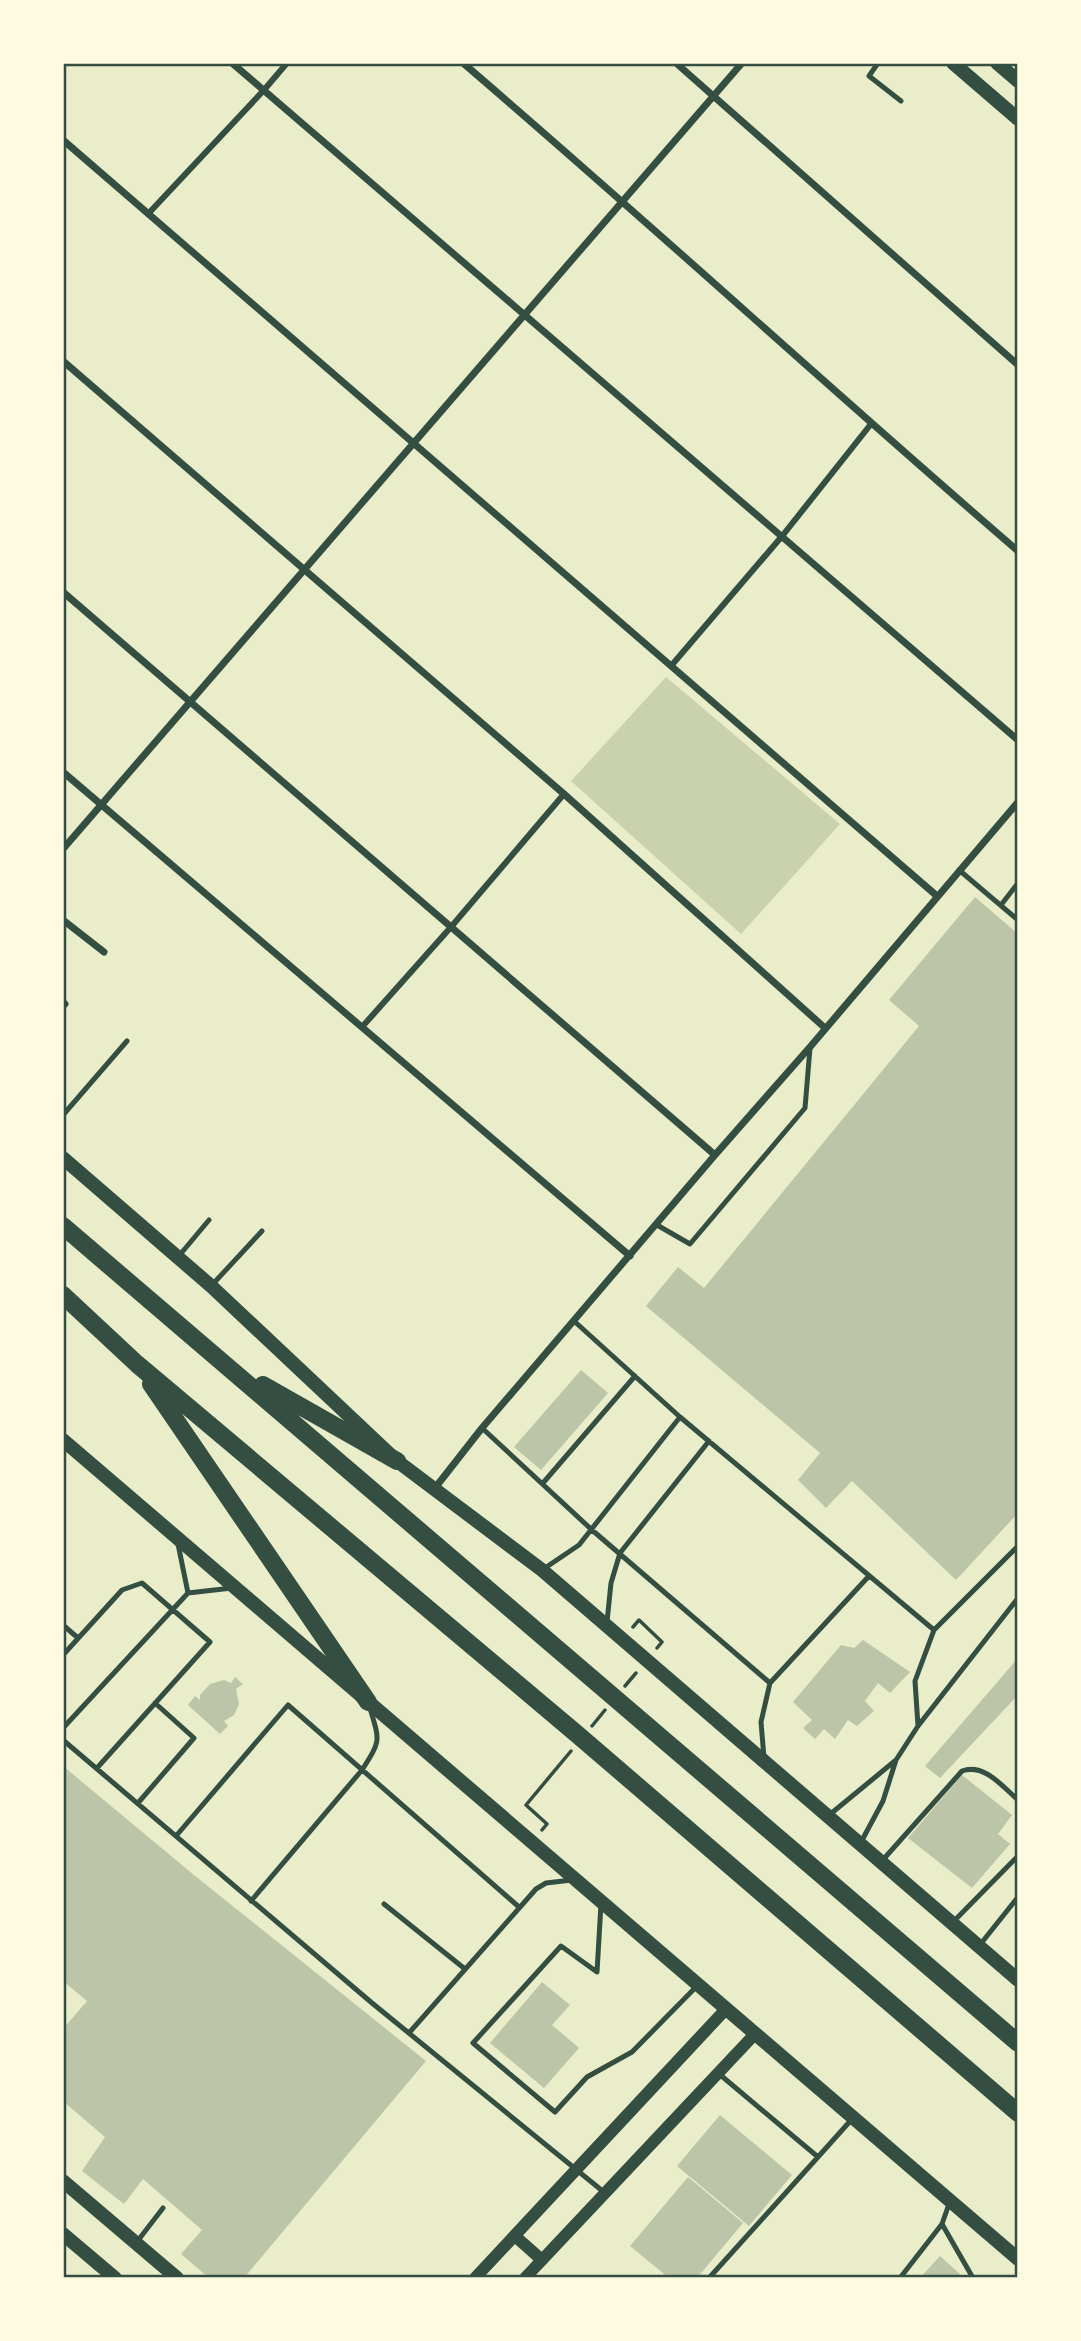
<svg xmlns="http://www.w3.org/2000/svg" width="1081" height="2341" font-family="'Titillium Web',sans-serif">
  <rect width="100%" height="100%" fill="#e9edc9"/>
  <!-- green -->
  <path fill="#cad2ad" d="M 666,677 L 840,824 L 741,934 L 571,781 Z"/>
  <!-- building -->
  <path fill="#bcc5a7" d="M 975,897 L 1018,934 L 1018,1513 L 956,1580 L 852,1481 L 826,1508 L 798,1480 L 820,1453 L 646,1306 L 678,1267 L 704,1288 L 919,1026 L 889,1000 Z
    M 581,1370 L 608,1393 L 541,1470 L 514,1447 Z
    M 863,1640 L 910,1672 L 890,1693 L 878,1683 L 865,1701 L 874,1711 L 857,1726 L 848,1720 L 835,1739 L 824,1729 L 815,1739 L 803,1728 L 812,1720 L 793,1702 L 841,1645 L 854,1648 Z
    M 1018,1658 L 1018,1695 L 940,1778 L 925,1766 Z
    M 235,1677 L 243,1684 L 236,1689 L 239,1704 L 234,1715 L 224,1721 L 228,1726 L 220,1734 L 188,1705 L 195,1696 L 200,1700 L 200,1695 L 210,1684 L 224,1680 L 231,1683 Z
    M 63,1766 L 194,1875 L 426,2061 L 244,2278 L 209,2278 L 181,2254 L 202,2230 L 143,2179 L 124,2204 L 82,2171 L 105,2137 L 63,2101 L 63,2029 L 87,2001 L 63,1981 Z
    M 962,1775 L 1012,1815 L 998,1834 L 1010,1844 L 972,1888 L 908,1838 Z
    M 542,1982 L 570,2005 L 552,2025 L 579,2048 L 544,2088 L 490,2043 Z
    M 720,2115 L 792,2175 L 749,2226 L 677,2166 Z
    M 688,2177 L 743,2223 L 697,2278 L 669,2278 L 630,2246 Z
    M 940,2256 L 960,2274 L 957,2278 L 920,2278 Z"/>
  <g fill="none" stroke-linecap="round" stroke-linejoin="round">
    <!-- path -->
    <path stroke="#344e41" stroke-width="3.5" d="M 633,1627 L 639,1620 L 662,1642 L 657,1648
      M 625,1686 L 636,1673
      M 592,1726 L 605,1710
      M 542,1830 L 547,1824 L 526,1805 L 571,1751"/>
    <!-- service -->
    <path stroke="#344e41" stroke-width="5" d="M 878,63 L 869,76 L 901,101
      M 959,870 L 1018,920
      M 1001,905 L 1018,883
      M 63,1115 L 127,1041
      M 657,1225 L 690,1244 L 805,1108 L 810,1048
      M 178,1257 L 209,1220
      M 212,1285 L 262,1231
      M 574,1321 L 680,1417
      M 482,1428 L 592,1530 L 770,1683 L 869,1576
      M 543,1483 L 635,1376
      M 178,1544 L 188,1593
      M 542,1570 L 579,1545 L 680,1417 L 934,1630 L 1018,1546
      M 607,1622 L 611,1583 L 620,1553 L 709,1441
      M 63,1625 L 78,1638
      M 63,1655 L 122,1590 L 142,1583 L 210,1642 L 97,1768
      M 918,1726 L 915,1681 L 934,1630
      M 63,1728 L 188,1593 L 232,1588
      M 63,1740 L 372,2003 L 605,2193
      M 764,1758 L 761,1722 L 770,1683
      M 138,1803 L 194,1738 L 155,1703
      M 828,1816 L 896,1760
      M 176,1836 L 288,1705 L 519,1907
      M 860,1844 L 883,1801 L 896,1760 L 918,1726 L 1018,1598
      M 881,1862 L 962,1771 C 984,1763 1002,1786 1018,1800
      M 251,1901 L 362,1770 C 381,1740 380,1742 370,1708
      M 384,1904 L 465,1969
      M 601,1904 L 597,1972 L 561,1946 L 473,2043 L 555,2112 L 587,2077 L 632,2052 L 696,1987
      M 954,1921 L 1018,1856
      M 979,1946 L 1018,1897
      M 63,1996 L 63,1998
      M 409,2033 L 536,1889 L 546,1883 L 572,1880
      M 718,2073 L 818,2157 L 852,2119
      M 942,2224 L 973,2278
      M 136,2243 L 163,2208
      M 709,2278 L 818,2157
      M 900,2278 L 942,2224 L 949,2204"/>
    <!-- pedestrian -->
    <path stroke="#344e41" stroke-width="6" d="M 148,214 L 264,90 L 287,63
      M 671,666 L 783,535 L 871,424
      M 362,1027 L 451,927 L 564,794"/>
    <!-- minor -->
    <path stroke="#344e41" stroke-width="7" d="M 232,63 L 1018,740
      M 463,63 C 650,223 831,390 1018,551
      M 676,63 L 1018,365
      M 63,140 L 937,896
      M 63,361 L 564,794 L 825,1028
      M 63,592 L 715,1155
      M 63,772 L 630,1256
      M 63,849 L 742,63
      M 63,920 L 104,952
      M 63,1002 L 65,1004
      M 435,1488 L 482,1428 L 715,1155 L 810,1047 L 1018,802"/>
    <!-- tertiary -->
    <path stroke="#344e41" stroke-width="12" d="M 516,2237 L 542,2260
      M 475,2278 L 726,2009
      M 525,2278 L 755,2034"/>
    <!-- secondary -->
    <path stroke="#344e41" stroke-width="14" d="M 953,63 L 1018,119
      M 997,63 L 1018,81
      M 63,1158 L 211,1286 L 397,1461 L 542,1570 L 1018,1980
      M 63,1440 L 1018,2259
      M 63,2181 L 177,2278
      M 63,2234 L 115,2278"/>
    <!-- trunk -->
    <path stroke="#344e41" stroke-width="18" d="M 63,1226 L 1018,2043
      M 63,1295 L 137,1364 L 578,1735 L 1018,2113
      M 151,1384 L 368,1702
      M 263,1385 L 397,1461"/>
  </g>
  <!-- border -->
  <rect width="1081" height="2341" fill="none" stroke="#fefae0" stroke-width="130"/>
  <rect x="65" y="65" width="951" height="2211" fill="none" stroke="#344e41" stroke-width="2.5"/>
</svg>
